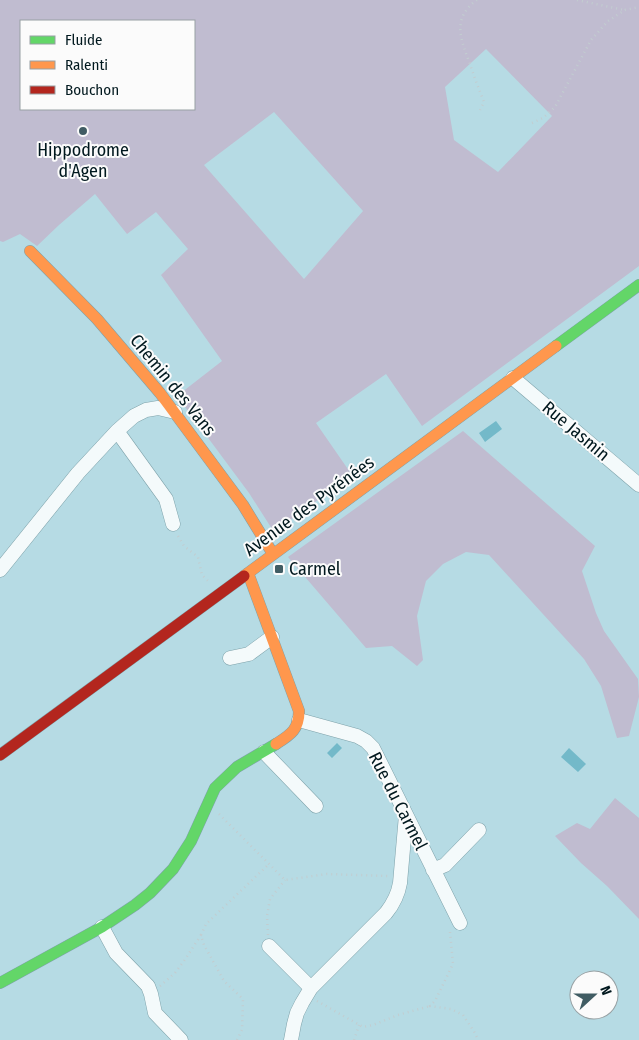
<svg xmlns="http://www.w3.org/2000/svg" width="639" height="1040" font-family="'Fira Sans Condensed',sans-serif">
  <rect width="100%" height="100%" fill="#b6dbe4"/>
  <!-- green -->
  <path fill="#c0bcd0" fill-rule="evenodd" d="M 0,0 L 639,0 L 639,266 L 422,426 L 386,374 L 316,423 L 352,475 L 274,532 L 249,493 L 177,396 L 222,361 L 161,275 L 188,249 L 156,212 L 127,234 L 95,194 L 59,225 L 37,246 L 20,234 L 3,242 L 0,241 ZM 21,21 L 194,21 L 194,109 L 21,109 ZM 486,49 L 552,116 L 498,172 L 454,140 L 445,87 ZM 274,112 L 363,211 L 304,279 L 204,165 Z
    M 463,431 L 595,546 L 582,571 L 596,613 L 604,631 L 638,679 L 639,697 L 629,736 L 617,738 L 601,686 L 584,659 L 489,555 L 466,552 L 443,564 L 426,581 L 417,616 L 423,660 L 417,666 L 392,646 L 366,648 L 288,557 Z
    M 615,798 L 639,818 L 639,919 L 607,886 L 581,863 L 555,836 L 577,823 L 590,829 Z"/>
  <!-- water -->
  <path fill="#73b9c9" d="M 496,421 L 502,429 L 485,442 L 479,433 Z
    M 337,743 L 342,748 L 332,758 L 327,753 Z
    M 569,748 L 586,764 L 578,772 L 561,757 Z"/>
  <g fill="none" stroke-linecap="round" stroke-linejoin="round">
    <defs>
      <path id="street" d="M 513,378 L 639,485
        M 117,431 L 166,499 L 173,524
        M 0,570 L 78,473 L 117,431 L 134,416 L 146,410 L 158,408 L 175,412
        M 230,658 L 249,654 L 272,637
        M 299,720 L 357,736 L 366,741 L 373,748 L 460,923
        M 264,752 L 316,806
        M 433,870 L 445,865 L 479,830
        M 102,927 L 116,953 L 148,986 L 151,994 L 155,1013 L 181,1040
        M 269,946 L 311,988
        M 291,1040 L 294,1024 L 297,1013 L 302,1003 L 311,988 L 386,913 C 394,903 398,895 400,883 L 406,815"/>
      <path id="fast" d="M 556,346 L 639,285
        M 0,983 L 102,927 L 135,905 L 150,893 L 173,869 L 191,841 L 215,788 L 237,767 L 276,744"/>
      <path id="slow" d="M 30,251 L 97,319 L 160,393 L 243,505 L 273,554
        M 248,573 L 299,711 C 299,730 290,735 276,744
        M 244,576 L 556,346"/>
      <path id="jam" d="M 0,755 L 244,576"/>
    </defs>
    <!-- street casing -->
    <use href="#street" stroke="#7ea2aa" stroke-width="15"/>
    <!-- fast casing -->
    <use href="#fast" stroke="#7ea2aa" stroke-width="12"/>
    <!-- slow casing -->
    <use href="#slow" stroke="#7ea2aa" stroke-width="12"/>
    <!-- jam casing -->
    <use href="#jam" stroke="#7ea2aa" stroke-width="12"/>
    <!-- path -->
    <path stroke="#c2cdd0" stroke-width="2.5" stroke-dasharray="1 4" stroke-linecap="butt" d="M 477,0 C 451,18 461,40 470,64 C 474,77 479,89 484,102 L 480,110
      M 577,0 L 624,10
      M 532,123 L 543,118 L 555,107 L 591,40 L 608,21 L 625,10 L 639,7
      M 178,536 L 184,546 L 198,557 L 202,575 L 210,583
      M 219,814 L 285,880 L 327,874 L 388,876
      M 450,932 L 453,964 L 435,1001 L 430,1006 L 451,1009 L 463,1015 L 475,1033 L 478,1040
      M 268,935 L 267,916 L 270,899 L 285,880
      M 160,986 L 175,973 L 184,961 L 201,935
      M 317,1001 L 363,1027 L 373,1025 L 398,1015 L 430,1006
      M 237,1040 L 242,1030 L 243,999 L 224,981 L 204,945 L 201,935 L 206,924 L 269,864
      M 354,1040 L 359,1025"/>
    <!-- street -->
    <use href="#street" stroke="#f4fafb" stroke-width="14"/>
    <!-- fast -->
    <use href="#fast" stroke="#63d668" stroke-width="11"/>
    <!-- slow -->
    <use href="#slow" stroke="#ff974d" stroke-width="11"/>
    <!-- jam -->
    <use href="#jam" stroke="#b3261e" stroke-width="11"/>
  </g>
  <!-- markers -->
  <g fill="#405c63" stroke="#fbfbfb" stroke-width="2">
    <circle cx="83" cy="131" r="5"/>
    <rect x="274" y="564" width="10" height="10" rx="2.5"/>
  </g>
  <g text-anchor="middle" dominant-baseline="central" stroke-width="4" stroke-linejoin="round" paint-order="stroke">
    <!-- poi labels -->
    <g font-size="18" fill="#00181e" stroke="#fbfbfb">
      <text x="83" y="150">Hippodrome<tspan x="83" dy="21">d'Agen</tspan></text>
      <text x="289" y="569" text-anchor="start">Carmel</text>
    </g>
    <!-- street labels -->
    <g font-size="18" fill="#00181e" stroke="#fbfbfb">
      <text transform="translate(173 385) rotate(51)">Chemin des Vans</text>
      <text transform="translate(576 431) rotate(40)">Rue Jasmin</text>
      <text transform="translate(309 506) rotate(-36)">Avenue des Pyrénées</text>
      <text transform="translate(398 801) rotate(63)">Rue du Carmel</text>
    </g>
  </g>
  <!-- legend -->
  <rect x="20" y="20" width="175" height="90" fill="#fbfbfb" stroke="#97a0a3"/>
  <rect x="30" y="36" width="25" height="8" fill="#63d668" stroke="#97a0a3"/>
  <text x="65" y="45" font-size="15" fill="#00181e">Fluide</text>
  <rect x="30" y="61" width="25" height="8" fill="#ff974d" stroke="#97a0a3"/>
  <text x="65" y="70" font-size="15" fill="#00181e">Ralenti</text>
  <rect x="30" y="86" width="25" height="8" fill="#b3261e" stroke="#97a0a3"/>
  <text x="65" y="95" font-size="15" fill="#00181e">Bouchon</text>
  <!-- north arrow -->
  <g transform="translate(594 995) rotate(69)"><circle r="24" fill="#fbfbfb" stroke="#97a0a3"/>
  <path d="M0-4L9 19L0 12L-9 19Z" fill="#405c63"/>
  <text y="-8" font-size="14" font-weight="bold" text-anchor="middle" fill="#00181e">N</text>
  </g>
</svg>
